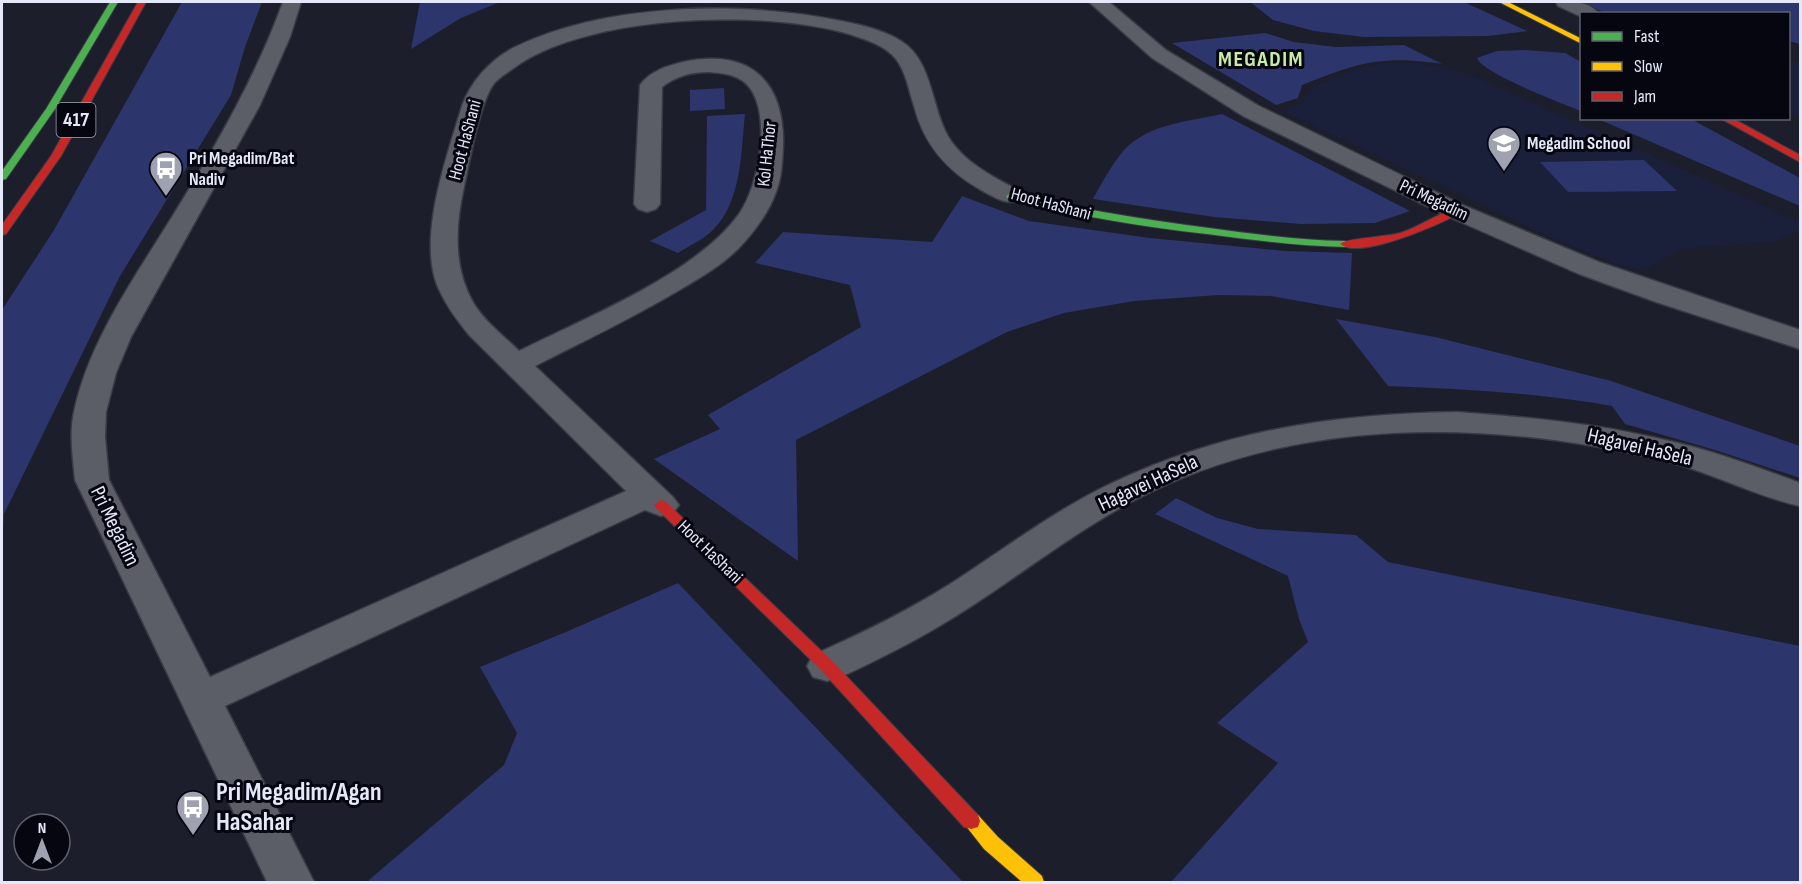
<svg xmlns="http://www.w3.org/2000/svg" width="1802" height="884" font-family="'Sofia Sans Condensed',sans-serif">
  <rect width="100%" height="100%" fill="#1c1f2b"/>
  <!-- built -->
  <path fill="#1b203a" d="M 1800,62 L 1800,119 L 1788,113 L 1789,63 Z
    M 1385,63 L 1412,63 L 1442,67 L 1475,77 L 1800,222 L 1800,231 L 1774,242 L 1684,248 L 1643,270 L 1613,263 L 1548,236 L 1283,111 L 1302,103 L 1313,86 L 1361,68 Z"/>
  <!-- green -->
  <path fill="#2c356c" d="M 182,2 L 262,2 L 245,47 L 231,95 L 120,276 L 4,514 L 2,548 L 2,310 L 54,230 Z
    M 420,2 L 500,2 L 461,18 L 411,49 Z
    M 1250,2 L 1464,2 L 1527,31 L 1488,36 L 1364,37 L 1314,31 L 1273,20 Z
    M 1580,2 L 1800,2 L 1800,44 L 1789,41 L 1788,14 L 1606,13 Z
    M 1265,33 L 1294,42 L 1336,47 L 1404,45 L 1442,64 C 1381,55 1358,63 1302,85 L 1298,98 L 1276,105 L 1172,43 Z
    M 1526,50 L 1565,53 L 1581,62 L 1581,111 C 1562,103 1483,74 1477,58 L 1497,51 Z
    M 724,88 L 725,109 L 690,111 L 690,90 Z
    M 745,114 C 741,151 742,201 713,230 C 704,239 689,246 678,253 L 650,241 L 706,210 L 707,116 Z
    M 1222,114 L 1410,211 L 1375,223 L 1301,224 L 1214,217 L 1093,199 C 1101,184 1110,168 1120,155 C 1143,124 1187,122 1222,114 Z
    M 1598,119 L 1691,119 L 1800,178 L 1800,206 Z
    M 1644,160 L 1677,191 L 1568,192 L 1540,162 Z
    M 962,196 L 1029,221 L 1150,238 L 1285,251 L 1352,253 L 1349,310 L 1271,296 L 1219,295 L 1134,301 L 1064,313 L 1007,332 L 796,440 L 798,561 L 654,459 L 720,429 L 708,415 L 861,327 L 850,285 L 755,263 L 783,232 L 932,242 Z
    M 1336,319 L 1435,337 L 1611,381 L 1800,446 L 1800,478 L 1715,450 L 1625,424 L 1612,406 C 1538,393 1463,389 1388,386 Z
    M 1176,498 L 1217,518 L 1258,529 L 1356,535 L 1388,562 L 1800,646 L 1800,882 L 1171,882 L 1278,763 L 1217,723 L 1308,642 L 1299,619 L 1288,576 L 1155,514 Z
    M 678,583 L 963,882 L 370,882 L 369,880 L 504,765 L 517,733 L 480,667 L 566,632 Z"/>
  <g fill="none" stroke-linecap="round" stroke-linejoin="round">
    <defs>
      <path id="street" d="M 283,2 L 301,2 L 290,37 L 260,105 L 131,337 L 116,373 L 106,412 L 105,437 L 109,480 L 210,677 L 626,491 L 469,335 C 456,319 445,304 437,285 C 418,235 447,156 462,106 C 471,81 491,59 515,47 C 607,3 737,1 836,20 C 857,24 882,29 901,41 C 934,61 931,112 951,141 C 967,164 995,178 1020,191 L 1023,196 L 1020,201 C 1005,205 994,197 981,190 C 947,171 924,145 914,106 C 909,91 906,72 896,59 C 886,46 867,40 852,35 C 766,8 583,14 511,70 C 505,74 497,79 493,85 C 480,103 469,163 464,187 C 455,227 453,268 474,304 C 485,322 504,336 519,351 C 585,318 696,274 739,214 C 759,187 775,105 743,81 C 733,74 721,73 709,72 C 691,72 676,76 662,87 L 660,204 L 656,209 L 647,212 L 638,209 L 634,204 L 640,85 C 650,71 667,66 683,62 C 750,48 785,81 783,147 C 782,162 782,177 776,192 C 769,212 754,232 739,248 C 721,266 698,279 676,292 C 630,319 582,342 535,366 L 673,497 L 679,505 L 673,513 L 661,516 L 645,510 L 225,706 L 314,882 L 267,882 L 75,480 C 73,458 69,434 74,412 C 89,341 135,277 172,217 C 215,147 255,79 283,2 Z
        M 1089,2 L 1109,2 L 1166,50 L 1259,106 L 1465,206 L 1599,262 L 1800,330 L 1800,349 L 1656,302 L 1579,274 L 1447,216 L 1243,116 L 1152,58 Z
        M 1556,2 C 1571,1 1589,1 1599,14 L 1582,14 L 1582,17 L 1558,6 Z
        M 1457,412 C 1526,417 1593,423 1661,439 C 1708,449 1755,466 1800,483 L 1800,506 C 1754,496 1707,470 1658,459 C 1486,419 1293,416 1133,501 C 1069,535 1013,581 951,619 C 916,641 879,659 841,677 L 827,681 L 813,677 L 807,666 L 813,655 C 860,634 906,612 950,584 C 1003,550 1055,510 1112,483 C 1225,430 1333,414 1457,412 Z"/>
      <path id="fast" d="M 110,2 L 118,2 L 55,109 L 6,179 L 2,180 L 2,171 L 46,109 Z
        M 1011,193 C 1076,209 1142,219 1209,228 C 1254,234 1299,240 1345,241 L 1350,244 L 1345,247 C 1299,246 1253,240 1207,234 C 1140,226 1073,216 1007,198 L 1006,196 Z"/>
      <path id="slow" d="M 1499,2 L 1508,2 L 1582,39 L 1582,44 Z
        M 971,813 L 978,815 L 998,837 L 1042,876 L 1044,882 L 1022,882 L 984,849 L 962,821 L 964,815 Z"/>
      <path id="jam" d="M 138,2 L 146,2 L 61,156 L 6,234 L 2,235 L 2,225 L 51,156 Z
        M 1720,118 L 1732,118 L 1800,155 L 1800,162 Z
        M 1456,208 L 1460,209 L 1460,213 C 1439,225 1359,260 1340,244 C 1347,238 1386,237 1400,233 C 1419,227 1437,214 1456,208 Z
        M 661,500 L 666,502 L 833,662 L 978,815 L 980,821 L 978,827 L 971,829 L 964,827 L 821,670 L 656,508 L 654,505 Z"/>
    </defs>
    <!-- street casing -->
    <use href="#street" stroke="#383a44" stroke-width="3"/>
    <!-- fast casing -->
    <use href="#fast" stroke="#383a44" stroke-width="2"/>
    <!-- slow casing -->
    <use href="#slow" stroke="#383a44" stroke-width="2"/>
    <!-- jam casing -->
    <use href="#jam" stroke="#383a44" stroke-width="2"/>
    <!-- street -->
    <use href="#street" fill="#5b5d67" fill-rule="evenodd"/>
    <!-- fast -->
    <use href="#fast" fill="#4caf50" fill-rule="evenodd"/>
    <!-- slow -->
    <use href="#slow" fill="#ffc107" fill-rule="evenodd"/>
    <!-- jam -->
    <use href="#jam" fill="#c62828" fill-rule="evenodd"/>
  </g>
  <!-- icons -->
  <defs>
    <symbol id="school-pin" viewBox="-11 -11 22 30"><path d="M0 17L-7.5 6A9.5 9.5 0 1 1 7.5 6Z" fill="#9ea2b0" stroke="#050610"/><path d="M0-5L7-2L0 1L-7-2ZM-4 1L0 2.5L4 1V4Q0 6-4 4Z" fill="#fff"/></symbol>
    <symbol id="bus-pin" viewBox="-11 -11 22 30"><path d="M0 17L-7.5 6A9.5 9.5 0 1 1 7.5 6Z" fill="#9ea2b0" stroke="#050610"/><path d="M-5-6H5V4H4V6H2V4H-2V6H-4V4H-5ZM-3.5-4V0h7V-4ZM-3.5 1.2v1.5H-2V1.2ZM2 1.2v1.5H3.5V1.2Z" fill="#fff"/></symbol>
  </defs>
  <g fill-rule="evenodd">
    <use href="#school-pin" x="1485" y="124" width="38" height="52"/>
    <use href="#bus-pin" x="147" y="149" width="38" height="52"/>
    <use href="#bus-pin" x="174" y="788" width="38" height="52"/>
  </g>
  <g text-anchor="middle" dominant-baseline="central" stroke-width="6" stroke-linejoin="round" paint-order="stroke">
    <!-- far-street labels -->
    <g font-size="18" fill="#e4e8f8" stroke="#050610">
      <text transform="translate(465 140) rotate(-75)">Hoot HaShani</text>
      <text transform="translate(767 154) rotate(-84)">Kol HaThor</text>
      <text transform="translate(1434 200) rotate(25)">Pri Megadim</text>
      <text transform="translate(1051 204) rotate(15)">Hoot HaShani</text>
      <text transform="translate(710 552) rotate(44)">Hoot HaShani</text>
    </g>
    <!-- far-poi labels -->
    <g font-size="18" font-weight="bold" fill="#e4e8f8" stroke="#050610" text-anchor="start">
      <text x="1527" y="143">Megadim School</text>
      <text x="189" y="158">Pri Megadim/Bat<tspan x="189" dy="21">Nadiv</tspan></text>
    </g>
    <!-- shield labels -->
    <rect fill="#050610" stroke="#a1a4b2" stroke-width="1.5" x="56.5" y="103" width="39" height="34" rx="4.5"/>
    <g font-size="20" font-weight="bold" fill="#e4e8f8">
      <text x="76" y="120">417</text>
    </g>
    <!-- street labels -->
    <g font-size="21" fill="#e4e8f8" stroke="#050610">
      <text transform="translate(1640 447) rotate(13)">Hagavei HaSela</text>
      <text transform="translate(1148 483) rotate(-25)">Hagavei HaSela</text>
      <text transform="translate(115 526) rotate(64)">Pri Megadim</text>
    </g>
    <!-- far-district labels -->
    <g font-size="22" font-weight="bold" letter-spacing="1.5" fill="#c9eca4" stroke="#050610">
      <text x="1261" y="59">MEGADIM</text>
    </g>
    <!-- near-poi labels -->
    <g font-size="26" font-weight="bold" fill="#e4e8f8" stroke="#050610" text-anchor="start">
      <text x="216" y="792">Pri Megadim/Agan<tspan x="216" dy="30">HaSahar</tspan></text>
    </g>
  </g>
  <!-- border -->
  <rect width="1802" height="884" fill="none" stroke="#e4e8f8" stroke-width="6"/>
  <!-- legend -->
  <rect x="1580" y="12" width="210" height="108" fill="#050610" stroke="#5e606d" stroke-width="1.5"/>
  <rect x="1592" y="32" width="30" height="9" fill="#4caf50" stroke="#5e606d" stroke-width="1.5"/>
  <text x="1634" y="42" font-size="18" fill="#e4e8f8">Fast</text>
  <rect x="1592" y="62" width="30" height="9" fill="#ffc107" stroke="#5e606d" stroke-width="1.5"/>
  <text x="1634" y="72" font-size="18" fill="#e4e8f8">Slow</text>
  <rect x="1592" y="92" width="30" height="9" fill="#c62828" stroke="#5e606d" stroke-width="1.5"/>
  <text x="1634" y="102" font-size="18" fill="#e4e8f8">Jam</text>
  <!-- north arrow -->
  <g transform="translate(42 842)"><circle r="28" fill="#050610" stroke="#5e606d" stroke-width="1.5"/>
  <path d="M0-4.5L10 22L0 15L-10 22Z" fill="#9ea2b0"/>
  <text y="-9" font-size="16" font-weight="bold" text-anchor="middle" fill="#e4e8f8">N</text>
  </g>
</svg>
